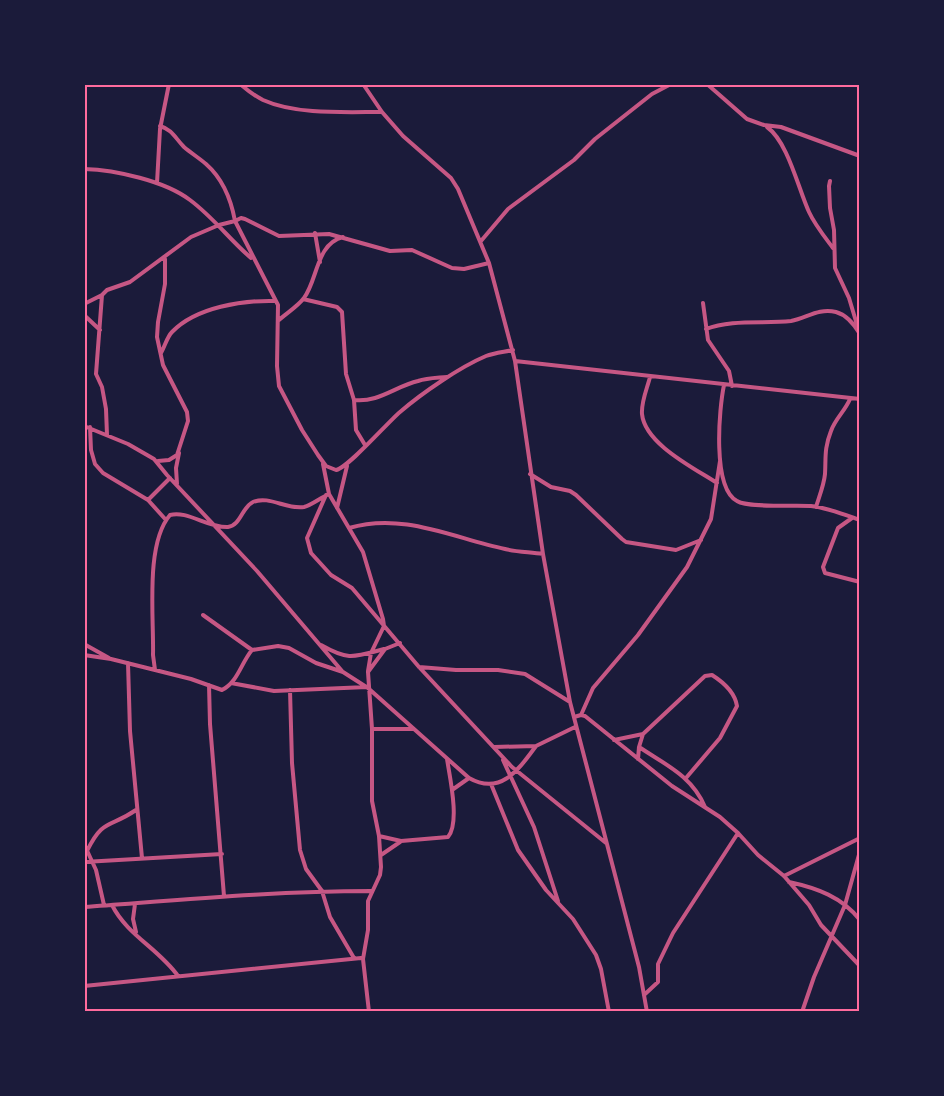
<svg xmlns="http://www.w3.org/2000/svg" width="944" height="1096" font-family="'Space Grotesk',sans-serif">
  <rect width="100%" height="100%" fill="#1b1b3a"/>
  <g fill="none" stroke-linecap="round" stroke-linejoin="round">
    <!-- minor -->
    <path stroke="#c65784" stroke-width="4" d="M 240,84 C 247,90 255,96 263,100 C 296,115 346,112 382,112
      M 363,84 L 382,112 L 403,136 L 451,178 L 458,189 L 489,263 L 515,361 L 543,554 L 570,702 L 639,967 L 647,1012
      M 707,84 L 747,119 L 764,125 L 781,127 L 860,156
      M 160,126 C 173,130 175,138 184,147 C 191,153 199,158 206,164 C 223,179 231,199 235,221 L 241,218 L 245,219 L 279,236 L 329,234 L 390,251 L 412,250 L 452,268 L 464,269 L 489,263
      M 767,127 C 788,142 798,188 809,212 C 815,225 824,236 833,248
      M 84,169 C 116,170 165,181 190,200 C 213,217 230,240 251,258
      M 830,181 L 829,186 L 830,208 L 834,230 L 835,268 L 849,298 L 858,328
      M 157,183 L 160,129 L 169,84
      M 315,233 L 320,262
      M 481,241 L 508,209 L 574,160 L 595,139 L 652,94 L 671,84
      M 102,295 L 96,374 L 102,387 L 106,409 L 107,435
      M 303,299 L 337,307 L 342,312 L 346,374 L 354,400 L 356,430 L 365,445
      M 703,303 L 708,340 L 729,371 L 732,386
      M 84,304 L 102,295 L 107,290 L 130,282 L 191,237 L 219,225 L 235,221 L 278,305 L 277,366 L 279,386 L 302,430 L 318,455 L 326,466 L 336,470 C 348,468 387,423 400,412 C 422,393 460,367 486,356 C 494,353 504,352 513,350
      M 84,315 L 100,330
      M 279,320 C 287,313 298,306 304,298 C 318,279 316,244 343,237
      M 706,329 C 731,319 765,324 791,321 C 807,318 818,308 836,312 C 847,315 854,324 860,334
      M 161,353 C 165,346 167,337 172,332 C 196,307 243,300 276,301
      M 515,361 L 860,399
      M 650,377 C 647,389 641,402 642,414 C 645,444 694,468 717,483
      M 724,385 C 719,409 712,488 737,501 C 748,508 794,505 811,506 C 828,508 843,514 860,520
      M 354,400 C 378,403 396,386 418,381 C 427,378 437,378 447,377
      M 84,426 L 128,444 L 154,459 L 167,475 L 257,571 L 342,671
      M 90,427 L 91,450 L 95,464 L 103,473 L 148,500 L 166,520
      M 158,461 L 169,460 L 177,455 L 188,421 L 187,412 L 163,365 L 157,337 L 158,322 L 165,284 L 165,259
      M 323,464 L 329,494 L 363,552 L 383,619 L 384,626 L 371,653 L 368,671
      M 530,474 L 551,487 L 570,491 L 576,495 L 622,539 L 626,542 L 676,550 L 701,540
      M 177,484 L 176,468 L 179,453
      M 326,495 L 307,538 L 311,553 L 331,575 L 352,588 L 419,667 L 512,767 L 606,843
      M 148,500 L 170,478
      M 816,507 C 819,497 824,485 825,474 C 826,457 824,449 831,431 C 835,419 845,411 850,399
      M 337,508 L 347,466
      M 852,518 L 838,528 L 823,567 L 825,573 L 860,582
      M 349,528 C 403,512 453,538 505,549 C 517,552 530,552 543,554
      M 203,615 L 252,650
      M 84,644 L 109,658
      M 321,645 C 349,661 354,657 384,649
      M 84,655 L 111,659 L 191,679 L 222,690 C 238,682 241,663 252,650 L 278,646 L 289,648 L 316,663 L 343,672 L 368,688 L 469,778 C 501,796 519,769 536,746
      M 128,663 L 130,731 L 142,858
      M 419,667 L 456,670 L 498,670 L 525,674 L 570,702
      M 155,670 L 153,655 C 154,617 145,544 170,515 C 187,510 208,528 228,527 C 241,525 242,507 253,502 C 269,495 287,510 304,507 C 312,505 320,498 329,494
      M 231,683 L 274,691 L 367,687
      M 209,685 L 210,724 L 224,896
      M 290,690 L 292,763 L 300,850 L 306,869 L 322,891 L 330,917 L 354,958
      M 581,715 L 593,688 L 638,635 L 687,567 L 711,519 L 720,461
      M 574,717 L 581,715 L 585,716 L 672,786 L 720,817 L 738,833 L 758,855 L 784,876 L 809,905 L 821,925 L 860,966
      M 372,729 L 414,729
      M 614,740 L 643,734 L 705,676 L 712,675 C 723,682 735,693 737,706 L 720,738 L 686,778
      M 494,747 L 536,746 L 575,727
      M 639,747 C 666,765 692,776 705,807
      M 638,759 L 639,747 L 643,734
      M 503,760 L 534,827 L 558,901
      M 491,784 L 518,850 L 546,890 L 573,919 L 596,955 L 601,969 L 609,1012
      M 452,790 L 469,778
      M 379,836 L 401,841 L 448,837 C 460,823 450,778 447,759
      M 84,844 L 96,870 L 104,905
      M 87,851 C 103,818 110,828 136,810
      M 381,855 L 400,842
      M 84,862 L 222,854
      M 784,876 L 860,838
      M 789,882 C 817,888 842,897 860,920
      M 135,904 L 133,919 L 136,932
      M 112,905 C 127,935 159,949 178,976
      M 84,907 C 180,900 275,891 371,891
      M 363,959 L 368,930 L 368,901 L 380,875 L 381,867 L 379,836 L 372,801 L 372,729 L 368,672 L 385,649 L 400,643
      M 84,986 L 361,958 L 363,959 L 369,1012
      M 644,995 L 658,982 L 658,964 L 673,933 L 738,833
      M 802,1012 L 814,977 L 845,905 L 860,851"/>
  </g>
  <!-- border -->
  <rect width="944" height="1096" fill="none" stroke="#1b1b3a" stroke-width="171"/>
  <rect x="86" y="86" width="772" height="924" fill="none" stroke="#ff6b9d" stroke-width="2"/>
</svg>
